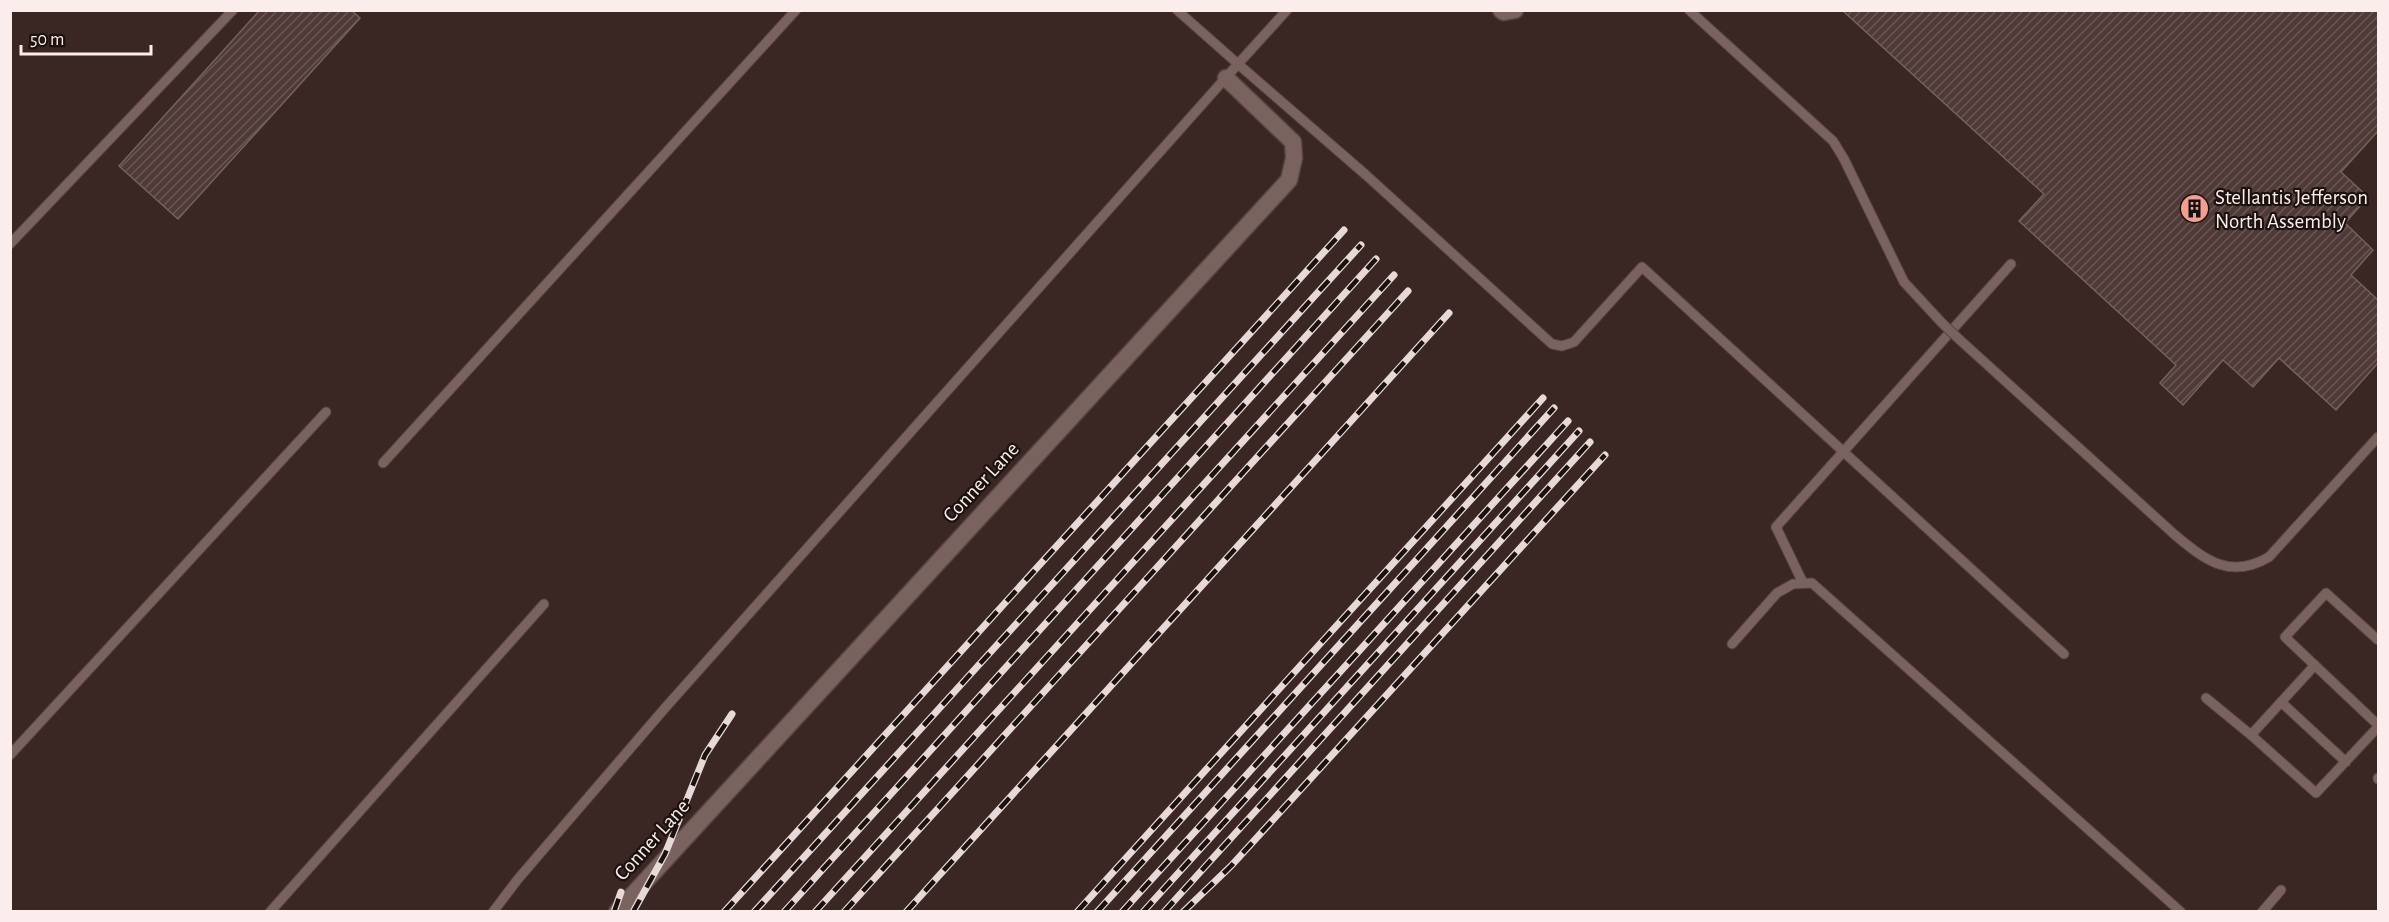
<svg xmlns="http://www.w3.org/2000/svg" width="2389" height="922" font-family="'Alegreya Sans',sans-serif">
  <defs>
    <pattern id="building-hatch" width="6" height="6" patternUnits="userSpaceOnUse" patternTransform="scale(1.5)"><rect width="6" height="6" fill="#4f3a37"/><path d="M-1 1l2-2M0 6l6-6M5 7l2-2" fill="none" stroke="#695754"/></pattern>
  </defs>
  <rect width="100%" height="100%" fill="#3a2623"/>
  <!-- building -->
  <path fill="url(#building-hatch)" stroke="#77605c" stroke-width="1.5" d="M 260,10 L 351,10 L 360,18 L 178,219 L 119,166 Z
    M 1842,10 L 2378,10 L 2378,131 L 2341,172 L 2368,197 L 2345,223 L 2373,250 L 2351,275 L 2378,300 L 2378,363 L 2336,410 L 2279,358 L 2253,387 L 2223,360 L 2183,405 L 2160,383 L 2176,365 L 2019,221 L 2044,194 Z"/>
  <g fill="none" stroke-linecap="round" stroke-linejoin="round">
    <defs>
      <path id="service" d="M 1177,10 L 1238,64 L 1287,10
        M 1689,10 L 1833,141 L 1844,159 L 1904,282 L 1942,323
        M 10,244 L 233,10
        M 1960,340 L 2175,535 C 2205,560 2230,580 2269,557 L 2378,437
        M 383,463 L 796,10
        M 1803,583 L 1776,527 L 2011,264
        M 2378,640 L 2326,593 L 2285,637 L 2378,725
        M 1732,644 L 1777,593 L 1793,584 L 1812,583 L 2181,912
        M 2206,698 L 2251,735 L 2315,665
        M 2281,702 L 2346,762
        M 2251,735 L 2316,793 L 2378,727
        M 10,755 L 326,412
        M 2378,779 L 2378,778
        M 270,912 L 544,604
        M 493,912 L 518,879 L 665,708 L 1238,64 L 1366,175 L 1552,344 L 1562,346 L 1574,342 L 1642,267 L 2064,654
        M 2262,912 L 2281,890"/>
      <path id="minor" d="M 1501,10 L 1504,12 L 1515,10
        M 617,912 L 1289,180 L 1294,158 L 1293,142 L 1226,78"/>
    </defs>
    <!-- service casing -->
    <use href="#service" stroke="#554442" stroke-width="11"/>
    <!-- minor casing -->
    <use href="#minor" stroke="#554442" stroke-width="19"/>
    <!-- service -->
    <use href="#service" stroke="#7a635f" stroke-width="9"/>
    <!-- minor -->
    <use href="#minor" stroke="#7a635f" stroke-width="16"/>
    <defs>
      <path id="rail" d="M 614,912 L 621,892
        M 633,912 L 665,854 L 705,755 L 732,714
        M 724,912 L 1344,230
        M 754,912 L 1361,245
        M 784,912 L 1376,259
        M 815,912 L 1394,275
        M 844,912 L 1408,291
        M 906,912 L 1449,313
        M 1077,912 L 1543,398
        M 1097,912 L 1554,408
        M 1122,912 L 1568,421
        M 1143,912 L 1579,431
        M 1164,912 L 1590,442
        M 1183,912 L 1231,866 L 1605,455"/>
    </defs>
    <!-- rail casing -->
    <use href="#rail" stroke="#e7d9d7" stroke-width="7"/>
    <!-- rail -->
    <use href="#rail" stroke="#1b1210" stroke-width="4.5" stroke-dasharray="14" stroke-linecap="butt"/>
    <defs>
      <path id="service-bridge" d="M 1942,323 L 1960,340"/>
    </defs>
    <!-- service-bridge casing -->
    <use href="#service-bridge" stroke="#554442" stroke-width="11" stroke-linecap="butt"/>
    <!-- service-bridge -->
    <use href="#service-bridge" stroke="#7a635f" stroke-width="9"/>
  </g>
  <!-- icons -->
  <defs>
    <symbol id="building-disc" viewBox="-11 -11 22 22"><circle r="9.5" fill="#f59d8e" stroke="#1b1210"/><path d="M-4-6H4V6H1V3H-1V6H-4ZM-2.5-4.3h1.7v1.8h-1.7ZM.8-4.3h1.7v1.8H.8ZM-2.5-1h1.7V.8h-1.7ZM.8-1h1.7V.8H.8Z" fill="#111"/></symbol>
  </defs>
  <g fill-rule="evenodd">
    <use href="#building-disc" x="2178" y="192" width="33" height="33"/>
  </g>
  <g text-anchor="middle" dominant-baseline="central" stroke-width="4.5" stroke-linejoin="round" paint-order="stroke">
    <!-- poi labels -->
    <g font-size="21" fill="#fbedeb" stroke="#1b1210" text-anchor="start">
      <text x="2215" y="197">Stellantis Jefferson<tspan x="2215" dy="24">North Assembly</tspan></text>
    </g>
    <!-- street labels -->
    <g font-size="21" fill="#fbedeb" stroke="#1b1210">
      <text transform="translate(981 482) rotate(-47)">Conner Lane</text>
      <text transform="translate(652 840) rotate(-48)">Conner Lane</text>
    </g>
  </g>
  <!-- border -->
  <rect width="2389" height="922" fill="none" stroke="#fbedeb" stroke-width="24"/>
  <!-- scale -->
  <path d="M21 45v9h130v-9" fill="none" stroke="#fbedeb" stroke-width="3"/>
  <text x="30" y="45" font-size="18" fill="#fbedeb" stroke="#1b1210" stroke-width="4.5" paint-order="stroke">50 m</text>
</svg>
